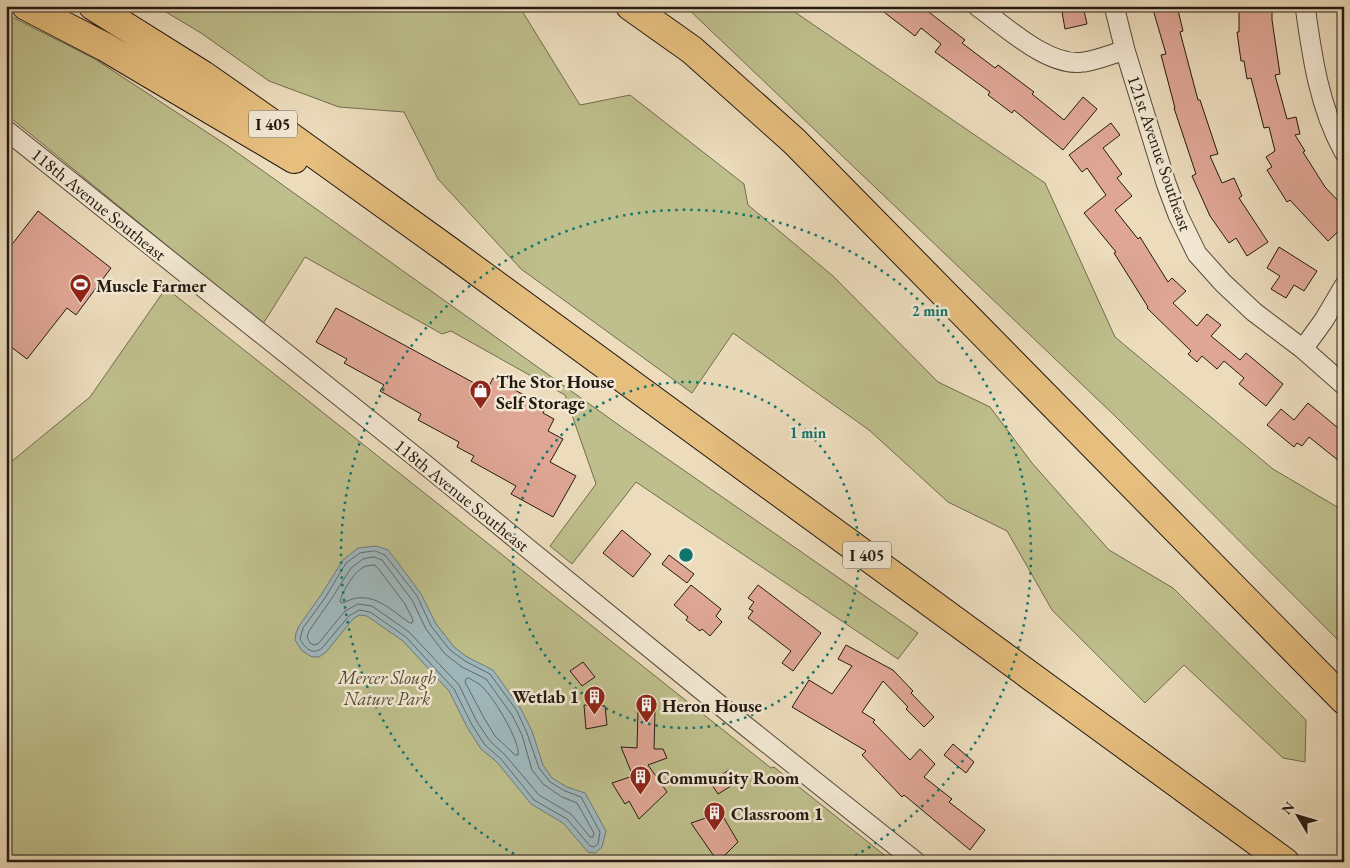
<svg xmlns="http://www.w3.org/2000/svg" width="1350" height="868" font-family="'EB Garamond',serif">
  <rect width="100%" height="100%" fill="#ecdcbc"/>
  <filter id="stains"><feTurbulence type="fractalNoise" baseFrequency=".004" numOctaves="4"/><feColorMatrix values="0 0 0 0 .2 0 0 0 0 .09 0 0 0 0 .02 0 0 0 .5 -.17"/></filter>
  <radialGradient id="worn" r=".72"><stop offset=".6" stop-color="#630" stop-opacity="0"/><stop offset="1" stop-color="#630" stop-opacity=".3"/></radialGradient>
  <!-- green -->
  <path fill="#bebf8c" stroke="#706c4f" d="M 156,6 L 519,6 L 580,105 L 630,95 L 744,184 L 748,205 L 833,276 L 938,382 L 990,407 L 1032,463 L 1109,550 L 1173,588 L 1306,720 L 1305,762 L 1283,758 L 1184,665 L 1145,703 L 1052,610 L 1007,531 L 948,502 L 869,430 L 733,333 L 692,393 L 521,269 L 438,179 L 404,112 L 339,107 L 269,81 L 201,33 Z
    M 685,6 L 786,6 L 1045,183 L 1115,337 L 1273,469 L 1344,511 L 1344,646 L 1115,416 Z
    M 6,14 L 95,59 L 228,146 L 623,428 L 918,633 L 898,659 L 636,482 L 572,564 L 550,546 L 596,484 L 565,395 L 451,331 L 442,334 L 305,257 L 263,324 L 6,114 Z
    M 166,288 L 771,768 L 774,767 L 893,862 L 6,862 L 6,466 L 90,397 Z"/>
  <!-- water -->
  <path fill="#9fb8bd" stroke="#6d7979" d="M 376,546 L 388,550 L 396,560 L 421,594 L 436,624 L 454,647 L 467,657 L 493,670 L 521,709 L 532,731 L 543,765 L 552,778 L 567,787 L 585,793 L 606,831 L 602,847 L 595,853 L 588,852 L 563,823 L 531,804 L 497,762 L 481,749 L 467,727 L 449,691 L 403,641 L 367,616 L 359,615 L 353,619 L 326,652 L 319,657 L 312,657 L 302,651 L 295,640 L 296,633 L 299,626 L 321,595 L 343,560 L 358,548 Z"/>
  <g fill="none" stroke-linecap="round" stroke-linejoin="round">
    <!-- shore -->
    <path stroke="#616968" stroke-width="1" d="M 375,551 L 385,555 L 417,596 L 431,626 L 450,650 L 465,661 L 490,674 L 517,711 L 527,733 L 539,768 L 550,782 L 565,791 L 581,797 L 600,832 L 598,844 L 594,847 L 590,846 L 567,819 L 534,800 L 501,759 L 485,745 L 472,725 L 454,689 L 406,637 L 370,612 L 359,610 L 349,616 L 322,648 C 312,656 305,648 300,639 L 303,628 L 325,598 L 346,563 L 360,553 Z
      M 374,557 L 382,560 L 412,600 L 426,629 L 445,654 L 462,667 L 486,679 L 512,715 L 522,735 L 532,770 L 543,784 L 562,797 L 577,803 L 594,833 L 593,837 L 590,837 L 571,814 L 539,795 L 505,755 L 490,741 L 477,722 L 459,685 L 409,632 L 372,606 L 358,604 L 345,611 L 318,644 L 314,645 L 310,643 L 307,637 L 309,631 L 330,601 L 351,568 L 363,559 Z
      M 374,565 L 377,567 L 405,604 L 413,620 L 412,623 L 410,623 C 388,608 370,588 343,603 L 340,602 C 342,591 355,570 366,566 C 367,566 373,565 374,565 Z
      M 469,678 C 472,680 476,682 479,684 C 491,692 521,742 518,755 L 515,755 L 495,736 L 484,718 L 465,682 L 466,679 Z"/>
  </g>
  <!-- building -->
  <path fill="#dfa695" stroke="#231a12" d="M 876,6 L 921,6 L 965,40 L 962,43 L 995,68 L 998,65 L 1034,92 L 1032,94 L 1064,120 L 1083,97 L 1097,109 L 1063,150 L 1014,110 L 1012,113 L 988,95 L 990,92 L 935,52 L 941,44 L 921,28 L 915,36 Z
    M 1061,6 L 1083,6 L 1087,24 L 1065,29 Z
    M 1152,6 L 1177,6 L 1183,31 L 1180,32 L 1198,100 L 1200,100 L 1218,154 L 1210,156 L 1222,183 L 1234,178 L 1242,196 L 1239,198 L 1268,242 L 1247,256 L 1236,238 L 1229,243 L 1210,216 L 1192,176 L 1196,174 L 1174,108 L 1175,108 L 1161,55 L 1166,54 Z
    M 1239,6 L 1272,6 L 1272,20 L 1280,74 L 1275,75 L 1287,119 L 1296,117 L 1300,134 L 1295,135 L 1305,151 L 1303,152 L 1325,187 L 1344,207 L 1344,226 L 1328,241 L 1290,200 L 1287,202 L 1267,170 L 1272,167 L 1266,157 L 1275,151 L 1269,127 L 1264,128 L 1251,78 L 1247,79 L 1244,61 L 1241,61 L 1237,32 L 1239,32 Z
    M 1111,123 L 1120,135 L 1103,148 L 1122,174 L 1117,178 L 1132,196 L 1115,210 L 1138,239 L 1140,237 L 1168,282 L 1172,278 L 1186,291 L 1173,303 L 1197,326 L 1207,314 L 1221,325 L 1211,336 L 1240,360 L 1246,353 L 1283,384 L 1266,406 L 1239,384 L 1244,378 L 1224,361 L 1217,369 L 1202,356 L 1197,362 L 1188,354 L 1191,351 L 1147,308 L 1148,307 L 1114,253 L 1116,252 L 1084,213 L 1106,195 L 1087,168 L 1082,172 L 1069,155 Z
    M 38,211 L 111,268 L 76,315 L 67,308 L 27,359 L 6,343 L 6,252 Z
    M 1279,247 L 1317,271 L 1304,291 L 1294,285 L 1286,298 L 1271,289 L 1280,276 L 1267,268 Z
    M 336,308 L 487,390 L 493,378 L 546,407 L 543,413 L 554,419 L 548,431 L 563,439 L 550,462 L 576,476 L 553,517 L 511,494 L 516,486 L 471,461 L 474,456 L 457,447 L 459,442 L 418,420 L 421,414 L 380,391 L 384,385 L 344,363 L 347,359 L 316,342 Z
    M 1308,403 L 1344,433 L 1344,465 L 1309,437 L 1302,446 L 1297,443 L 1294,447 L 1267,425 L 1281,409 L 1294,420 Z
    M 622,530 L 651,554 L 633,577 L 603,553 Z
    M 669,555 L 694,574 L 687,583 L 662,564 Z
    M 691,585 L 721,609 L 716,616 L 722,622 L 710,636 L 702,629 L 700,631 L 686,620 L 688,617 L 674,605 Z
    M 758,585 L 821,633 L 793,671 L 782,663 L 791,651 L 748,618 L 753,611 L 749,609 L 754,602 L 748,598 Z
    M 846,645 L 893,670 L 913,691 L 911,693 L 934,717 L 924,727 L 906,709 L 908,707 L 883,681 L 862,712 L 875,720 L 873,722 L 910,760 L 920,749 L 935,764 L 924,777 L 952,799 L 949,802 L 985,830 L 970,850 L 904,795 L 902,797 L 862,755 L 866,751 L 792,707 L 809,680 L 832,694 L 852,666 L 838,659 Z
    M 583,662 L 595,677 L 582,686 L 570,671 Z
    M 584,705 L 605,706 L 607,725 L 586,729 Z
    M 638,710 L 655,710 L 654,749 L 663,749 L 667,758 L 648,765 L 667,792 L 639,819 L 629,801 L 625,804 L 612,783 L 633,776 L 621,747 L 637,748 Z
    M 953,744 L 974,762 L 966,773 L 944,755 Z
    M 729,770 L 736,783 L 718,794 L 710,782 Z
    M 721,813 L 738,842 L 718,862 L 691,823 Z"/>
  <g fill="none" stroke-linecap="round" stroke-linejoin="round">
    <defs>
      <path id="minor" d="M 977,6 C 1005,26 1049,68 1084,62 C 1098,60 1112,54 1125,50 L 1166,183 L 1178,215 L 1197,254 L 1223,283 L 1254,312 L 1303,349 L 1344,385
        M 1114,6 L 1125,50
        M 1305,6 C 1312,56 1319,107 1344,152
        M 6,130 L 422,462 L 743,724 L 916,862
        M 1303,349 L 1324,320 L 1344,286"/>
      <path id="highway" d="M 26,6 L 105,47 L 294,159
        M 93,6 L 203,75 L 270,122 L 448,250 L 1285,862
        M 630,6 L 692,50 L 794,141 L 1344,700"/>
    </defs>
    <!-- minor casing -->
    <use href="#minor" stroke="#554a3c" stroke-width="21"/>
    <!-- highway casing -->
    <use href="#highway" stroke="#231a12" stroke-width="30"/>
    <!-- minor -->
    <use href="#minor" stroke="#f3e8d3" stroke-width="19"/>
    <!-- highway -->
    <use href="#highway" stroke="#e6be7e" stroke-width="28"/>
  </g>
  <!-- distance rings -->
  <g fill="none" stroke="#0f766e" stroke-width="2.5" stroke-dasharray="2.5 5">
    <circle cx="686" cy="555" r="173"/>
    <path d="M527 861A345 345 0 1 1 845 861"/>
  </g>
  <!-- icons -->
  <defs>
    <symbol id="stadium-pin" viewBox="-11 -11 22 30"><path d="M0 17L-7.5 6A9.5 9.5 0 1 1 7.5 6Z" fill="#8f2418" stroke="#f3e8d3"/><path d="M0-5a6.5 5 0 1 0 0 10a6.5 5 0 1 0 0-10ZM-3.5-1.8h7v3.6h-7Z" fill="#fff"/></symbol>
    <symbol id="shop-pin" viewBox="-11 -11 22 30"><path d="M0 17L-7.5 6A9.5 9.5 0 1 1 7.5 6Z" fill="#8f2418" stroke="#f3e8d3"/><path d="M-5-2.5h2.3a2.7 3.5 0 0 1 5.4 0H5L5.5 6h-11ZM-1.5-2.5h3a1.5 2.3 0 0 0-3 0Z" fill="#fff"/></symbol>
    <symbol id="building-pin" viewBox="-11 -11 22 30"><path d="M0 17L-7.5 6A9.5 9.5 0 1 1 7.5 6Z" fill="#8f2418" stroke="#f3e8d3"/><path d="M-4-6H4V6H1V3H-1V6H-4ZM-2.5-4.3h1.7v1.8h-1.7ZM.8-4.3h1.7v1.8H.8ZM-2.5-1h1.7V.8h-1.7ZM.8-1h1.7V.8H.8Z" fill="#fff"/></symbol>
  </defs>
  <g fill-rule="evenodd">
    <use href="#stadium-pin" x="68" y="272" width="25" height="34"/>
    <use href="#shop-pin" x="468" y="378" width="25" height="34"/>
    <use href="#building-pin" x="582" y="684" width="25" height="34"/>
    <use href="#building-pin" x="634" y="692" width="25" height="34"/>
    <use href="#building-pin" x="628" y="764" width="25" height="34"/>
    <use href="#building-pin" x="702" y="800" width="25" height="34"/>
  </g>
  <g text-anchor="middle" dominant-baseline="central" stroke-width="5" stroke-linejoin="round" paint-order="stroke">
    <!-- shield labels -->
    <g fill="#f3e8d3" stroke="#61584c" stroke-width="1">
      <rect x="249" y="110.5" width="48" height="27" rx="4"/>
      <rect x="843" y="541.5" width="48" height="27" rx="4"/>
    </g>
    <g font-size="16" font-weight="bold" fill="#231a12">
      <text x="273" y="124">I 405</text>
      <text x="867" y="555">I 405</text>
    </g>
    <!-- street labels -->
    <g font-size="18" fill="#231a12" stroke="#f3e8d3">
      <text transform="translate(1160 153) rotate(71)">121st Avenue Southeast</text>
      <text transform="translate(99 204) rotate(39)">118th Avenue Southeast</text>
      <text transform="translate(462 495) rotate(39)">118th Avenue Southeast</text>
    </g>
    <!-- poi labels -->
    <g font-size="18" font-weight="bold" fill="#231a12" stroke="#f3e8d3" text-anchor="start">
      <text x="96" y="285">Muscle Farmer</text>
      <text x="496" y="381">The Stor House<tspan x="496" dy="21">Self Storage</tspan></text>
      <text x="579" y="696" text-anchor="end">Wetlab 1</text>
      <text x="662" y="705">Heron House</text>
      <text x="657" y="777">Community Room</text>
      <text x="731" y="813">Classroom 1</text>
    </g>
    <!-- park labels -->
    <g font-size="18" font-style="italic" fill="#524c37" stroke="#f3e8d3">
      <text x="387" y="677">Mercer Slough<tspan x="387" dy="21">Nature Park</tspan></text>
    </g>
  </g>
  <circle cx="686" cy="555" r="8" fill="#0f766e" stroke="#f3e8d3" stroke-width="2.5"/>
  <g font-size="15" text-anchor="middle" font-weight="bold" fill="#0f766e" stroke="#f3e8d3" stroke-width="5" stroke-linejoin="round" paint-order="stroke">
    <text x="930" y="316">2 min</text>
    <text x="808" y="438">1 min</text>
  </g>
  <!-- margin -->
  <rect width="1350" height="868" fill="none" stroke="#ecdcbc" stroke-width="25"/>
  <rect x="8" y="8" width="1335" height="853" fill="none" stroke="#231a12" stroke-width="2.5"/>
  <rect x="12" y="12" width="1325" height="843" fill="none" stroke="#231a12"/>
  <!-- north arrow -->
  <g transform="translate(1298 816) rotate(308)" stroke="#f3e8d3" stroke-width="4" paint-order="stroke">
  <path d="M0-4L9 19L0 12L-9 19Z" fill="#231a12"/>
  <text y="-8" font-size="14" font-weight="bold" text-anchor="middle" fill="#231a12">N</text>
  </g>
  <rect width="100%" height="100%" filter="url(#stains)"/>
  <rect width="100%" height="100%" fill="url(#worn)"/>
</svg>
